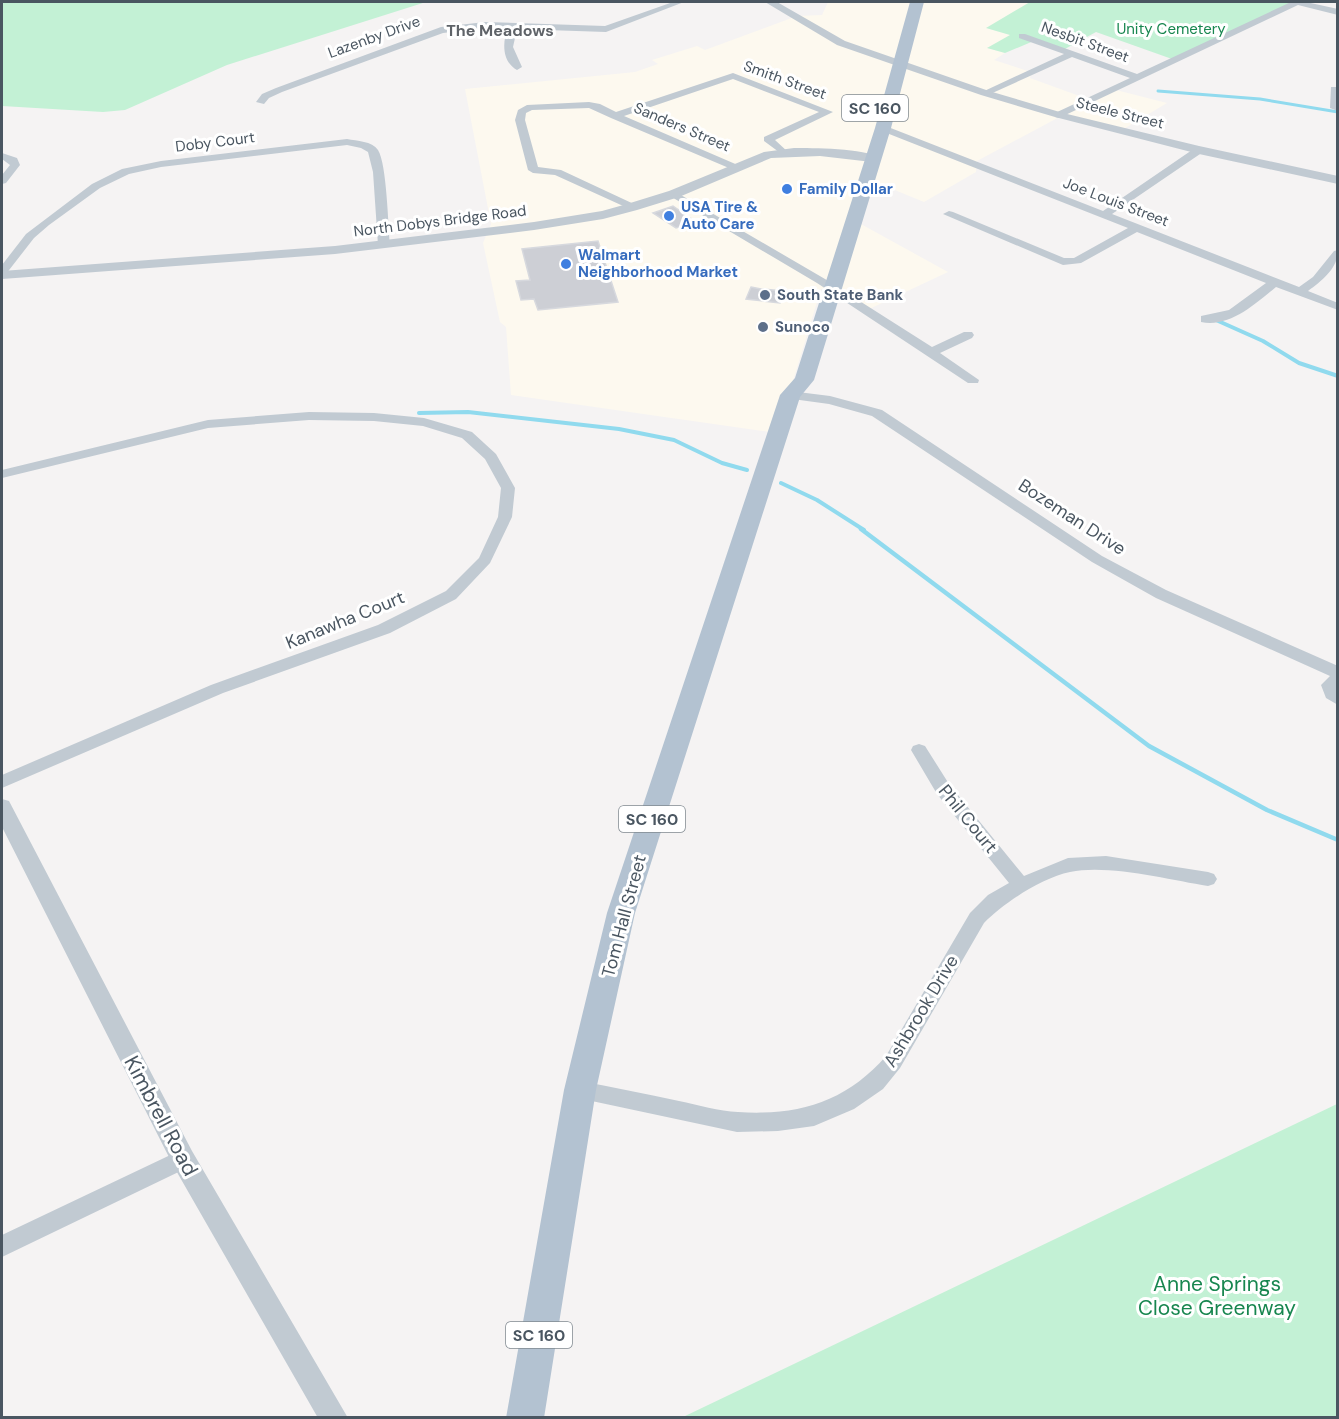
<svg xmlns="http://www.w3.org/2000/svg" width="1339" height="1419" font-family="'DM Sans',sans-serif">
  <rect width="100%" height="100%" fill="#f5f3f3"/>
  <!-- commercial -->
  <path fill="#fdf9ef" d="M 828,2 L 1030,2 L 987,28 L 1011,35 L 988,48 L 1005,53 L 994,60 L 1031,72 L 1030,78 L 1085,98 L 1116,90 L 1167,103 L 1122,130 L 1063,115 L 977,161 L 976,172 L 924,202 L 863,177 L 850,218 L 948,272 L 865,311 L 828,289 L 821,289 L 777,433 L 511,395 L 506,327 L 500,322 L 483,243 L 491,224 L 465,89 L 635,72 L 658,64 L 652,60 L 697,46 L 705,50 L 797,16 L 822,15 Z"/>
  <!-- green -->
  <path fill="#c3f1d5" d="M 2,2 L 426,2 L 227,65 L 125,110 L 103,112 L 2,106 Z
    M 1030,2 L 1295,2 L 1172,59 L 1096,32 L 1063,50 L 1036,40 L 1005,53 L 987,48 L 1010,35 L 986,28 Z
    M 1337,1104 L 1337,1417 L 683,1417 Z"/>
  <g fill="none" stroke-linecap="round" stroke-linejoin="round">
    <!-- stream-far2 -->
    <path stroke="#90daee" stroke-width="3" d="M 1158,91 L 1260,99 L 1338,112"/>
    <!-- stream-far1 -->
    <path stroke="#90daee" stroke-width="4" d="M 1216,320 L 1263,341 L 1299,363 L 1338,376
      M 419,413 L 468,412 L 619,429 L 674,440 L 722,463 L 747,470
      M 781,483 L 817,500 L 864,530"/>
    <!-- stream -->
    <path stroke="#90daee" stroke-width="4.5" d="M 861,529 L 1149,746 L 1267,810 L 1338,840"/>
  </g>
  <!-- building -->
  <path fill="#cdcfd5" stroke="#d7d9de" stroke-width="1.5" d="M 673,206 L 696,222 L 676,228 L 653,213 Z
    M 598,241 L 618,302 L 538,310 L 534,299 L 521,300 L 516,281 L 530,280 L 522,249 Z
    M 751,287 L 761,289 L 784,291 L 780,303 L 746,299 Z"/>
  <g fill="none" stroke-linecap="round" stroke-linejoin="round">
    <!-- minor -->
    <path fill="#c1cad2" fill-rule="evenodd" d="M 673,2 L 684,2 L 606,32 L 517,29 L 513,47 L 522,67 L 517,70 C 502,62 502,42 508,28 L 485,28 L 443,33 L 282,92 L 269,98 L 264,104 L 256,102 L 262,94 L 276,88 L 441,27 L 485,22 L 605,26 Z
      M 1291,2 L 1306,2 L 1338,9 L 1338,15 L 1298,5 L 1059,118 L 1055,117 L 1055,113 L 1130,78 L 1072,57 L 988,95 L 980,93 L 1064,54 L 1019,38 L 1019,34 L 1025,34 L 1137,74 Z
      M 733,73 L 833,112 L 775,140 L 788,152 L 783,155 L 764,141 L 764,137 L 819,112 L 733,79 L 624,116 L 740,166 L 740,170 L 736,171 L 611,118 L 589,108 L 532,110 L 526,113 L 525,120 L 538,167 L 561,170 L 636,205 L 636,209 L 632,210 L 555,175 L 533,173 L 528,170 L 515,120 L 518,110 L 527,105 L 589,102 L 600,104 L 616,112 Z
      M 1331,87 L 1338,87 L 1338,111 L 1330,108 Z
      M 883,125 L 1103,211 L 1195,148 L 1203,148 L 1203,152 L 1112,214 L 1299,287 L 1313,277 L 1334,251 L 1338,250 C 1338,268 1323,280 1308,291 L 1338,303 L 1338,310 L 1276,287 C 1256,303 1230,328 1201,322 L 1201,316 L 1229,310 L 1266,283 L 1137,232 L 1081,263 L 1063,265 L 943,214 L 949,211 L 953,212 L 1064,258 L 1074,258 L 1128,228 L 879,130 L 878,128 Z
      M 347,139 C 357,141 372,141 378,150 C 387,165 388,225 390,245 L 388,247 L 380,247 L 378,245 L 373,172 L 368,152 L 361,148 L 347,145 L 161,167 L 129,174 L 100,188 L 49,225 L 34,238 L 6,274 L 2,275 L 2,265 L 26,234 L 92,184 L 122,169 L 161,161 Z
      M 2,153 L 17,158 L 20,165 L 6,183 L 2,184 L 2,175 L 10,165 L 2,159 Z
      M 674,191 L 825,279 L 932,347 L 964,332 L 972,332 L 974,335 L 972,338 L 940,353 L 979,380 L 978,383 L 968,383 L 817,283 L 670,196 L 669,194 Z
      M 790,391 L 830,396 L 882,410 L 1102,556 L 1166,590 L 1338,666 L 1338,705 L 1326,698 L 1321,685 L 1330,676 L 1156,598 L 1092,562 L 872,416 L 829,404 L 785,398 L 783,395 Z
      M 309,412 L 374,413 L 424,418 L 472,432 L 496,454 L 515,488 L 512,517 L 490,563 L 456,599 L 390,633 L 223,693 L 2,788 L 2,775 L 211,685 L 378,625 L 446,591 L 479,558 L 498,517 L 501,488 L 485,459 L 462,438 L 423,426 L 374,421 L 309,420 L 208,428 L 2,478 L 2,470 L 208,420 Z
      M 919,744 L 925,746 L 949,784 L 1024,876 L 1068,858 L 1106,856 L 1208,872 L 1214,874 L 1217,879 L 1214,884 L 1208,886 C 1169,880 1109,864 1070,872 C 1041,878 1004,903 984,923 L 900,1068 L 883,1089 L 854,1109 L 814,1126 L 778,1131 L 737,1132 L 573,1097 L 570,1090 L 573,1083 L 580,1081 C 613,1087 646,1094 679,1101 C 698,1105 719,1111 738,1112 C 798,1116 846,1102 886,1056 L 970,913 L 988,895 L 1009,883 L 937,794 L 911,750 L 913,746 Z
      M 183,1149 L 191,1152 L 194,1159 L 191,1166 L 2,1257 L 2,1235 Z"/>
    <!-- tertiary -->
    <path fill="#c1cad2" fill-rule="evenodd" d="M 765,2 L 777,2 L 845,41 L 989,91 L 1063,113 L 1199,146 L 1338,176 L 1338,184 L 1199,154 L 1055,117 L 981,95 L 837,45 Z
      M 794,148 C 810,148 867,148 878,158 L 872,162 L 820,156 L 771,158 L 679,197 L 637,210 L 603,219 L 534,230 L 335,254 L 2,279 L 2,271 L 335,246 L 534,222 L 602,211 L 627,204 L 669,191 L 764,152 Z
      M 2,799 L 9,801 L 192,1151 L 348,1418 L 318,1418 L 174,1167 L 2,827 Z"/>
    <!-- primary -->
    <path fill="#b3c2d1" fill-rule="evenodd" d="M 910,2 L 924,2 L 891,128 L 814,380 L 800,397 L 635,913 L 596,1090 L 544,1418 L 506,1418 L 564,1090 L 607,913 L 780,395 L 795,378 L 875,128 Z"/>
  </g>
  <!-- markers -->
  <g fill="#3f7fe0" stroke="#fff" stroke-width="2">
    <circle cx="787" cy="189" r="6"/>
    <circle cx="669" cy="216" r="6"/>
    <circle cx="566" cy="264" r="6"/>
  </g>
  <g fill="#5c6f8a" stroke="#fff" stroke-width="2">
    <circle cx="765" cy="295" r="6"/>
    <circle cx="763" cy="327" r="6"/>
  </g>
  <g text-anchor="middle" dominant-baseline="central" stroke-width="6" stroke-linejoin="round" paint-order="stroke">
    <!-- far-park labels -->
    <g font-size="15" fill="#17864f" stroke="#fff">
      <text x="1171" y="29">Unity Cemetery</text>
    </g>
    <!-- far-street labels -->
    <g font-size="15" fill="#4a5661" stroke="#fff">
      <text transform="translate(374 37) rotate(-20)">Lazenby Drive</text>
      <text transform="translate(1085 42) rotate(20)">Nesbit Street</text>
      <text transform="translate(785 80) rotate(20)">Smith Street</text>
      <text transform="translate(1120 113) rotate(14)">Steele Street</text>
      <text transform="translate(682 127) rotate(23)">Sanders Street</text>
      <text transform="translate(215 142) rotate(-7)">Doby Court</text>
      <text transform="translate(1116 202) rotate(21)">Joe Louis Street</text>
      <text transform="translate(440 221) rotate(-7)">North Dobys Bridge Road</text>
    </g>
    <!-- far-shop labels -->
    <g font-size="15" font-weight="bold" fill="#366cbe" stroke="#fff" text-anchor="start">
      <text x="799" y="189">Family Dollar</text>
      <text x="681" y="207">USA Tire &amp;<tspan x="681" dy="17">Auto Care</tspan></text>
      <text x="578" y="255">Walmart<tspan x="578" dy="17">Neighborhood Market</tspan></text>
    </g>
    <!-- far-service labels -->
    <g font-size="15" font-weight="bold" fill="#4e5e75" stroke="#fff" text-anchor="start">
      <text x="777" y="295">South State Bank</text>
      <text x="775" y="327">Sunoco</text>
    </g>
    <!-- far-neighbourhood labels -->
    <g font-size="16" font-weight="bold" fill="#5f6368" stroke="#fff">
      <text x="500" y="30">The Meadows</text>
    </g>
    <!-- shield labels -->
    <g fill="#fff" stroke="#808990" stroke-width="1.5">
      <rect x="842" y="95" width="66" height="26" rx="4.5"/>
      <rect x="619" y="806" width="66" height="26" rx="4.5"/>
      <rect x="506" y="1322" width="66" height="26" rx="4.5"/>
    </g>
    <g font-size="16" font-weight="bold" fill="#4a5661">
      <text x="875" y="108">SC 160</text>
      <text x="652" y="819">SC 160</text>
      <text x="539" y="1335">SC 160</text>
    </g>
    <!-- street labels -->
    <g font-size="18" fill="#4a5661" stroke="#fff">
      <text transform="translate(1072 517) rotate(33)">Bozeman Drive</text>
      <text transform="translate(345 620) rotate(-22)">Kanawha Court</text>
      <text transform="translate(968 819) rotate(51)">Phil Court</text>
      <text transform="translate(624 916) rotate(-75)">Tom Hall Street</text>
      <text transform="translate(921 1011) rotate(-59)">Ashbrook Drive</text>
    </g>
    <!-- near-street labels -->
    <g font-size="21" fill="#4a5661" stroke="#fff">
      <text transform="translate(161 1116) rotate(62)">Kimbrell Road</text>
    </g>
    <!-- near-park labels -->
    <g font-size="21" fill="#17864f" stroke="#fff">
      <text x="1217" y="1284">Anne Springs<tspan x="1217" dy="24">Close Greenway</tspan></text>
    </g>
  </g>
  <!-- border -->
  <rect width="1339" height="1419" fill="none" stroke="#4a5661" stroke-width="6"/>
</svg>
